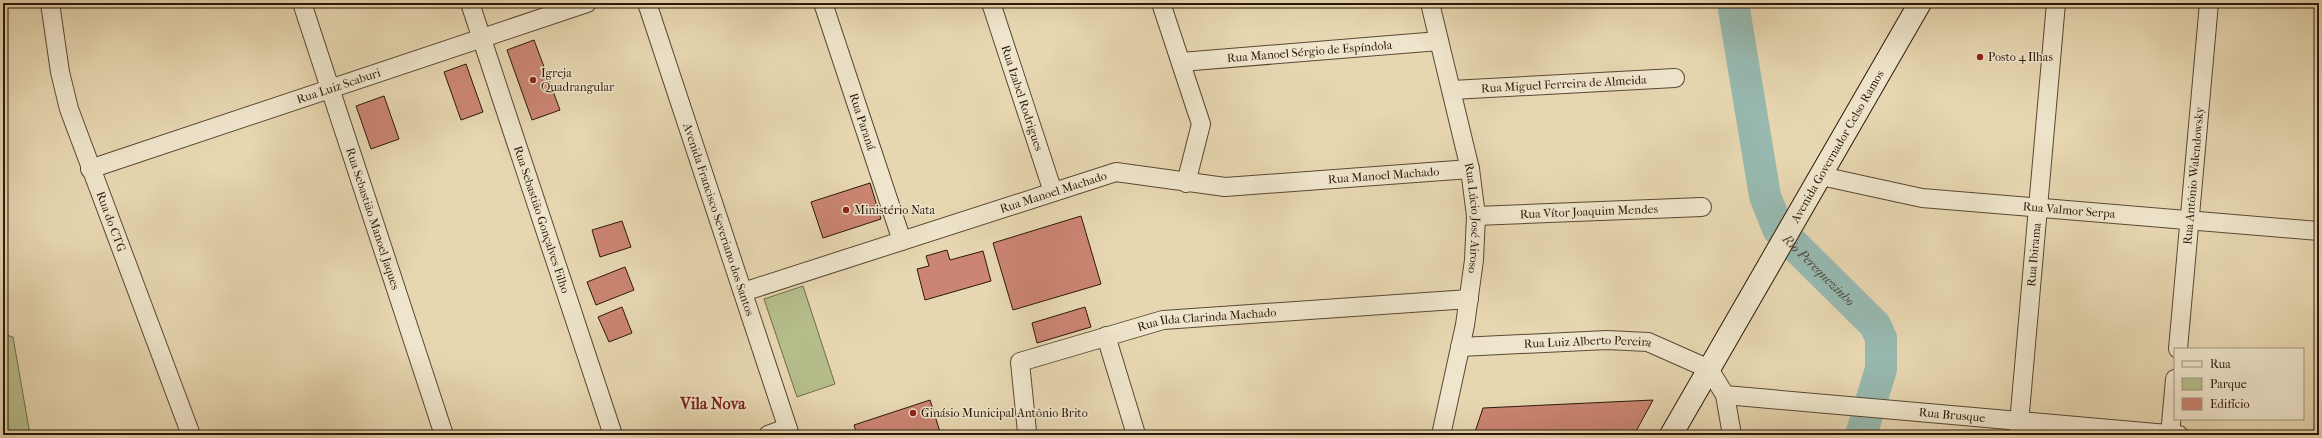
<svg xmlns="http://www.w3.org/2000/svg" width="2322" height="438" font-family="'IM FELL French Canon',serif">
  <rect width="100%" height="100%" fill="#e7d7b1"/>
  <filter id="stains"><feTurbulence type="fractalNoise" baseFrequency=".005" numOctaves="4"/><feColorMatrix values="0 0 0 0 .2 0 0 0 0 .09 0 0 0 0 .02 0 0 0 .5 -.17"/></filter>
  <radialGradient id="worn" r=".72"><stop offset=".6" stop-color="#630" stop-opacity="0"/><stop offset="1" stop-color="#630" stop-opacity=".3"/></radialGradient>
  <!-- green -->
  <path fill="#b6be8b" stroke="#706b4a" d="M 803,286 L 835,384 L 797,397 L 764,299 Z
    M 3,334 L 13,337 L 29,429 L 31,435 L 3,435 Z"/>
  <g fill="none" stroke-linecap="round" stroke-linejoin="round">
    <!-- river -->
    <path stroke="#97b9b0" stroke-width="32" id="s1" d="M 1733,3 L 1765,196 L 1778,229 L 1875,325 L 1881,338 L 1881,369 L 1861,435"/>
  </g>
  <!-- building -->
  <path fill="#cb8572" stroke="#2b1809" d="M 534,40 L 560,110 L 532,120 L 507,50 Z
    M 466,64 L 483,112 L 461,120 L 444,72 Z
    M 384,96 L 399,139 L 371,149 L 356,106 Z
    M 870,183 L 881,219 L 823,238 L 811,202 Z
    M 1081,216 L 1101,284 L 1013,310 L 993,243 Z
    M 622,221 L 631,247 L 600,257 L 592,230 Z
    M 947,250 L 950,260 L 983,251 L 991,281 L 925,300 L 917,269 L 929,266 L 926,256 Z
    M 625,267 L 634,290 L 596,305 L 587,282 Z
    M 622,307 L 632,333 L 609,342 L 598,317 Z
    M 1085,307 L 1091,327 L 1037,343 L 1032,323 Z
    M 930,400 L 941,435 L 857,435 L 854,425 Z
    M 1653,400 L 1634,435 L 1474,435 L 1483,408 Z"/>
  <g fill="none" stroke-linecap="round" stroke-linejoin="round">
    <defs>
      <g id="minor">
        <path id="s2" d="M 50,3 L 60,72 L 69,109 L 191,435"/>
        <path id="s3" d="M 302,3 L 444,435"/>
        <path id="s4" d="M 470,3 L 613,435"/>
        <path id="s5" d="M 647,3 L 790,435"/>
        <path id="s6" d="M 823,3 L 902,241"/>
        <path id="s7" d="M 991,3 L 1053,192"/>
        <path d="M 1161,3 L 1201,124 L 1186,183"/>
        <path id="s8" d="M 1430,3 L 1470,169 L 1476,216 L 1474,260 L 1465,325 L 1441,435"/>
        <path id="s9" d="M 1181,62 L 1439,41"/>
        <path id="s10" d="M 1452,90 L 1675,78"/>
        <path id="s11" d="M 90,169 L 587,3"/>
        <path id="s12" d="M 1821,176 L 1922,198 L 2319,231"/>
        <path id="s13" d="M 1476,216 L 1702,207"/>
        <path id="s14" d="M 743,292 L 1116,172 L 1225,187 L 1470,169"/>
        <path d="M 1106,336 L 1135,431"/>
        <path id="s15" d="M 1460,347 L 1607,340 L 1648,342 L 1709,369 L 1725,395 L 1732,435"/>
        <path id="s16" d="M 2178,349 L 2209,3"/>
        <path id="s17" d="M 1725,395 L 2179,435"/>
        <path id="s18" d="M 1027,432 L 1020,362 L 1163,320 L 1469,299"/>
        <path d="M 768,435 L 787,428"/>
        <path id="s19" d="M 2018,435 L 2056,3"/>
        <path d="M 2170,435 L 2175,379"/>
      </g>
      <g id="secondary">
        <path id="s20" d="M 1671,435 L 1920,3"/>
      </g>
    </defs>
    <!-- minor casing -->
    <use href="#minor" stroke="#5a4833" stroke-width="20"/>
    <!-- secondary casing -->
    <use href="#secondary" stroke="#2b1809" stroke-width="24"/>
    <!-- minor -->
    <use href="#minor" stroke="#efe5cc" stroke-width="18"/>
    <!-- secondary -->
    <use href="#secondary" stroke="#efe5cc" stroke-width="22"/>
  </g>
  <!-- markers -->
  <g fill="#8f2418" stroke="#efe5cc" stroke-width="1.5">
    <circle cx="1980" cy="57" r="4"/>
    <circle cx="533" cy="80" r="4"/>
    <circle cx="846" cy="210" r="4"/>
    <circle cx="913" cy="413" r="4"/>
  </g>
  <g text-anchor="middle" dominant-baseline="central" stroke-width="3" stroke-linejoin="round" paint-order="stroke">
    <!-- street labels -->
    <g font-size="12" fill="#2b1809" stroke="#efe5cc">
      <text stroke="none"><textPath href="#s9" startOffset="129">Rua Manoel Sérgio de Espíndola</textPath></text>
      <text stroke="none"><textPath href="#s10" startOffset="112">Rua Miguel Ferreira de Almeida</textPath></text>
      <text stroke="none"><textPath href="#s11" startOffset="262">Rua Luiz Scaburi</textPath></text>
      <text stroke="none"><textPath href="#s7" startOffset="100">Rua Izabel Rodrigues</textPath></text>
      <text stroke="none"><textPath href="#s6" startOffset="125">Rua Paraná</textPath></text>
      <text stroke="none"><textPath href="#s20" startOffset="333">Avenida Governador Celso Ramos</textPath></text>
      <text stroke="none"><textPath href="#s14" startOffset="661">Rua Manoel Machado</textPath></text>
      <text stroke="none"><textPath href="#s16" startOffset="174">Rua Antônio Walendowsky</textPath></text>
      <text stroke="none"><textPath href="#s14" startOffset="326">Rua Manoel Machado</textPath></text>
      <text stroke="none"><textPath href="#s12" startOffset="251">Rua Valmor Serpa</textPath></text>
      <text stroke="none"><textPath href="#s13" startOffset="113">Rua Vítor Joaquim Mendes</textPath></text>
      <text stroke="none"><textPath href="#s8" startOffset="220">Rua Lúcio José Airoso</textPath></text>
      <text stroke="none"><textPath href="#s3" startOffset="227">Rua Sebastião Manoel Jaques</textPath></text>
      <text stroke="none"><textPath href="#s4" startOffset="228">Rua Sebastião Gonçalves Filho</textPath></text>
      <text stroke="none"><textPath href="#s5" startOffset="228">Avenida Francisco Severiano dos Santos</textPath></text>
      <text stroke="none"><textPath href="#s2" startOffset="228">Rua do CTG</textPath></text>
      <text stroke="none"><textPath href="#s19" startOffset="181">Rua Ibirama</textPath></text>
      <text stroke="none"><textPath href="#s18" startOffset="263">Rua Ilda Clarinda Machado</textPath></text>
      <text stroke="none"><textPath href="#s15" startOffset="128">Rua Luiz Alberto Pereira</textPath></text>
      <text stroke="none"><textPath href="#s17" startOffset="228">Rua Brusque</textPath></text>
    </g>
    <!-- poi labels -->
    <g font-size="12" fill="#2b1809" stroke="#efe5cc" text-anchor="start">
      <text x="1988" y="57">Posto 4 Ilhas</text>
      <text x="541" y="73">Igreja<tspan x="541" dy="14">Quadrangular</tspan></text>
      <text x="854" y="210">Ministério Nata</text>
      <text x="921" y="413">Ginásio Municipal Antônio Brito</text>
    </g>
    <!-- water labels -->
    <g font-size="13" font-style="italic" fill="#4b483b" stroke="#efe5cc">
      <text stroke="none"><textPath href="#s1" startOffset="289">Rio Perequezinho</textPath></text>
    </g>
    <!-- district labels -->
    <g font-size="16" font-weight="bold" fill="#7a1f14" stroke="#efe5cc">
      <text x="713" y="403">Vila Nova</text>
    </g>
  </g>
  <!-- margin -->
  <rect width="2322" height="438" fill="none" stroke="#e7d7b1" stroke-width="16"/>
  <rect x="4" y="4" width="2314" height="430" fill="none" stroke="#2b1809" stroke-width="2"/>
  <rect x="8" y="8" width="2306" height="422" fill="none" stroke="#2b1809"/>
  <!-- legend -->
  <rect x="2174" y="348" width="130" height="72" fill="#efe5cc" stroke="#a1937e"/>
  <rect x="2182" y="361" width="20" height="6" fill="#efe5cc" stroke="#a1937e"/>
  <text x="2210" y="368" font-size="12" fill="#2b1809">Rua</text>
  <rect x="2182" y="378" width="20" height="12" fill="#b6be8b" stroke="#a1937e"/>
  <text x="2210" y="388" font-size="12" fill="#2b1809">Parque</text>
  <rect x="2182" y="398" width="20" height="12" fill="#cb8572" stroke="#a1937e"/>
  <text x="2210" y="408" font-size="12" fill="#2b1809">Edifício</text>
  <rect width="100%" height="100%" filter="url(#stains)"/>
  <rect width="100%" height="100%" fill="url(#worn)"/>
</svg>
